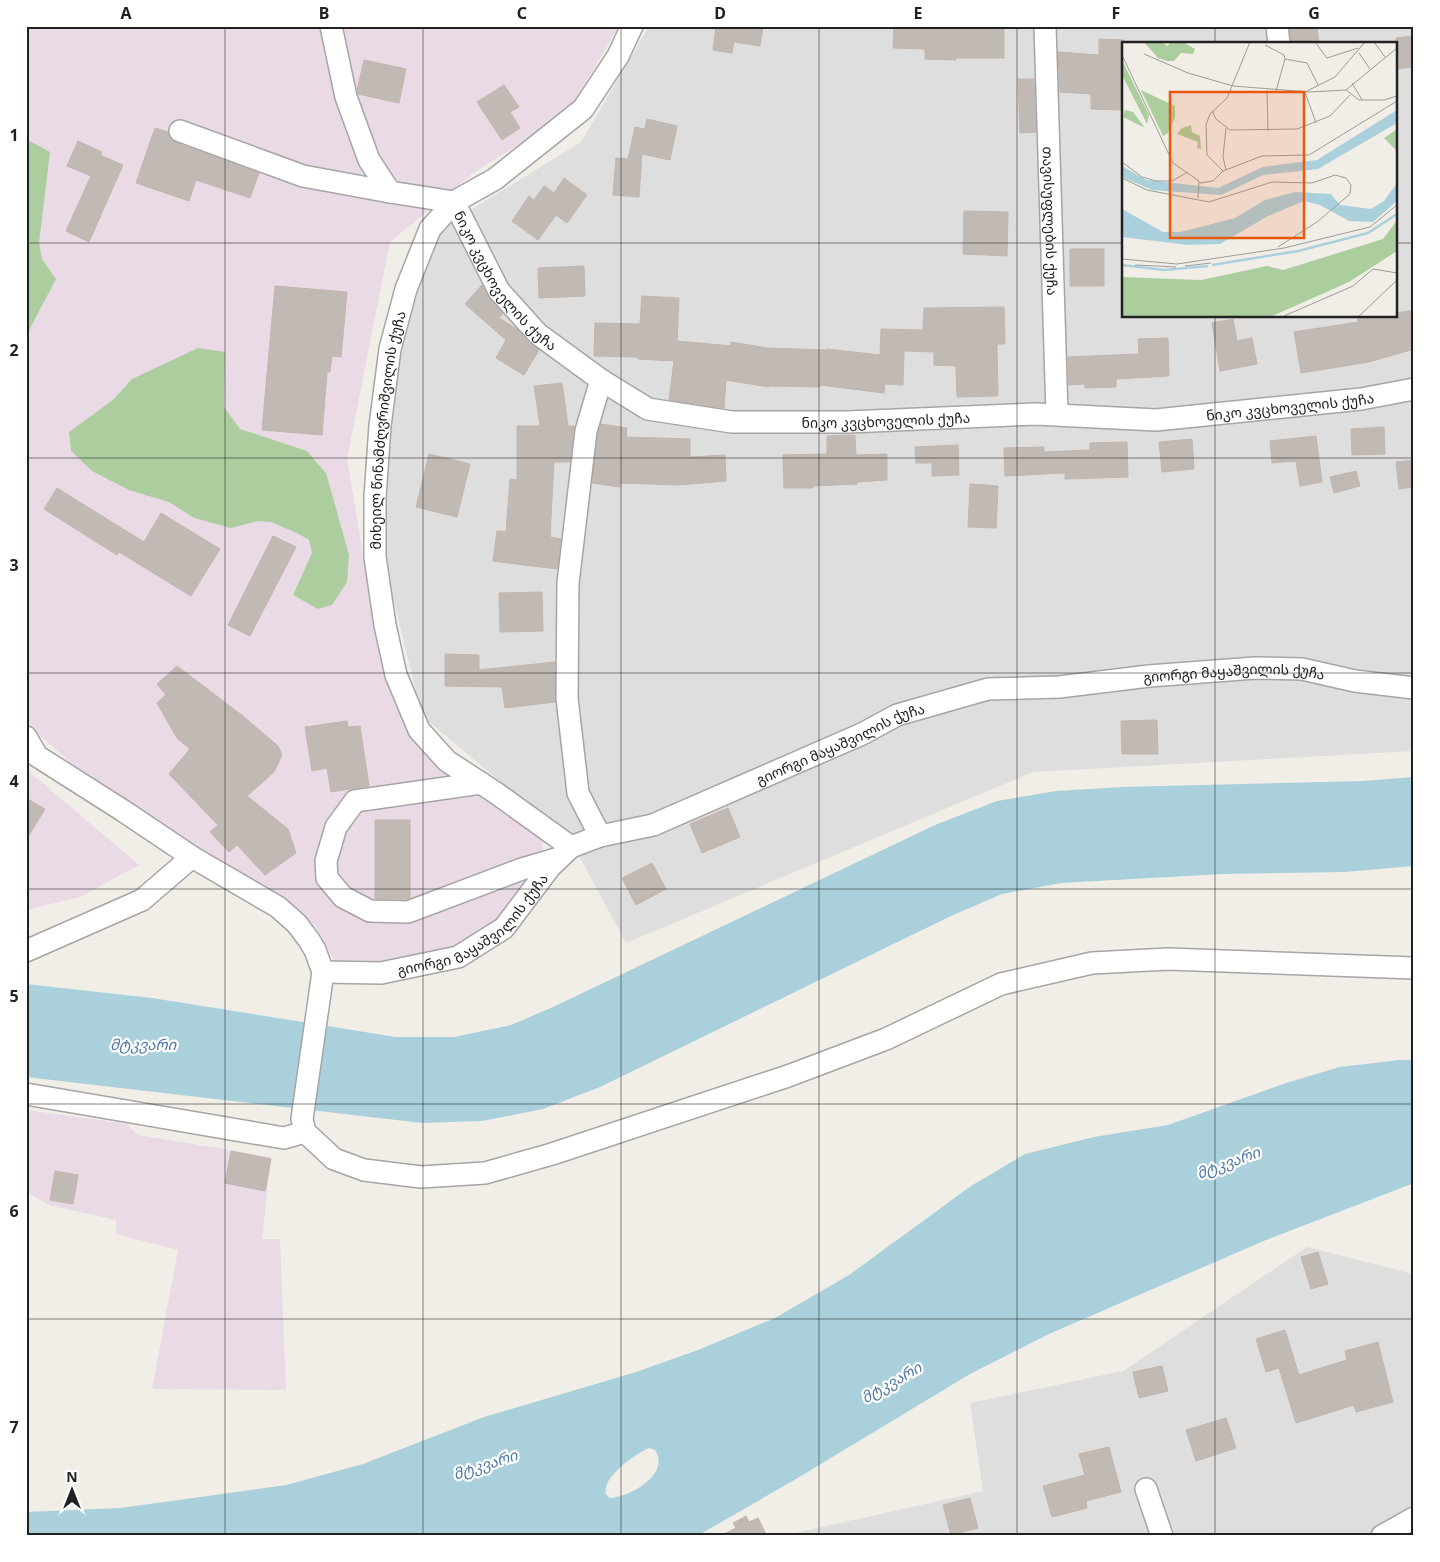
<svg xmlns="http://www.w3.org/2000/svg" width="1440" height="1562" font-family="'Noto Sans','Noto Sans Georgian',sans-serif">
  <rect width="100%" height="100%" fill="#f1eee8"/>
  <!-- residential -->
  <path fill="#dfdede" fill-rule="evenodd" d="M 649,26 L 1414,26 L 1414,751 L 1033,772 L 626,943 L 571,841 L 422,716 L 387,573 L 381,482 L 392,377 L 417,281 L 443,227 L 581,142 ZM 1124,44 L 1396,44 L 1396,316 L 1124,316 Z
    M 1307,1247 L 1414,1274 L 1414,1517 L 1381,1536 L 782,1536 L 983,1491 L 970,1403 L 1123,1371 Z"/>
  <!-- industrial -->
  <path fill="#e9dae6" d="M 26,26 L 619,26 L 566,115 L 473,173 L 390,242 L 347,459 L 373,615 L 406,726 L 542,834 L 543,866 L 504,921 L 460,953 L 385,967 L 337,965 L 315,925 L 88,779 L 32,728 L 26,716 Z
    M 26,769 L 139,865 L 80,897 L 26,910 Z
    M 26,1110 L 127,1124 L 138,1135 L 271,1157 L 262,1239 L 280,1239 L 286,1390 L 152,1389 L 178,1250 L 116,1234 L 116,1220 L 49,1205 L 26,1192 Z"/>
  <!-- forest -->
  <path fill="#acce9e" d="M 26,139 L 50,152 L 39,243 L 42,259 L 56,279 L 26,336 Z
    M 198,348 L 225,352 L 224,407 L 240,429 L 307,451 L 326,473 L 349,555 L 347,582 L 332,605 L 318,609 L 293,595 L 312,553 L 309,540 L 297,533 L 271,522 L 258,521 L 231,528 L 194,518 L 169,502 L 129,490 L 92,471 L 71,451 L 69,432 L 113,400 L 132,379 Z"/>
  <!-- water -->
  <path fill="#aad0dc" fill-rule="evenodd" d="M 1414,777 L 1414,866 L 1345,872 L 1223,874 L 1061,883 L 1002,894 L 951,916 L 600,1087 L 543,1109 L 482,1121 L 422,1123 L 26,1077 L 26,984 L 152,998 L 396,1037 L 454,1037 L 511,1025 L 553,1007 L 935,825 L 997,801 L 1056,791 L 1122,787 L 1363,781 Z
    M 1399,1060 L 1414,1060 L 1414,1183 L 1266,1240 L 1049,1334 L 970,1374 L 796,1479 L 697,1536 L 26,1536 L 26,1512 L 120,1508 L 193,1498 L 286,1485 L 363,1464 L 484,1417 L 636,1372 L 698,1350 L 775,1318 L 849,1275 L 971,1186 L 1025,1154 L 1094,1137 L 1168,1125 L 1286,1083 L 1340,1067 ZM 649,1448 L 655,1450 C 671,1474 630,1497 610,1498 L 606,1494 C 601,1478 635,1454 649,1448 Z"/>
  <!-- building -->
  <path fill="#c1bab4" stroke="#c2b5ab" d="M 716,26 L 763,26 L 760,46 L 734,42 L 732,53 L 713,50 Z
    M 894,26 L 1004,26 L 1004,58 L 956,58 L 956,60 L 925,59 L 925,49 L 893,48 Z
    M 1290,26 L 1317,26 L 1319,44 L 1291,44 Z
    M 1414,36 L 1414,67 L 1396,69 L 1396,38 Z
    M 1099,39 L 1124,40 L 1124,110 L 1091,109 L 1091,94 L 1060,92 L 1058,52 L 1099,55 Z
    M 364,60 L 406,69 L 399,103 L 358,94 L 357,91 Z
    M 1018,79 L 1034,79 L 1036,132 L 1020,133 Z
    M 504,85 L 519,107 L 510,112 L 520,128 L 502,140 L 477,102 Z
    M 647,119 L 677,126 L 670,160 L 642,154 L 639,197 L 613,195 L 616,158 L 628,159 L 635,127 L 644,129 L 644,132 Z
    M 155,128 L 168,132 L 170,139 L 176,143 L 259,173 L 250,198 L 196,180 L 189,201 L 136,183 Z
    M 78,141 L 102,152 L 100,155 L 123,165 L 89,242 L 66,231 L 91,176 L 67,166 Z
    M 564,178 L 587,195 L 567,223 L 556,215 L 538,240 L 512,221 L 529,196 L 534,200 L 544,186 L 554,193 Z
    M 964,211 L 1008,212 L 1007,256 L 963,254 Z
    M 1070,249 L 1104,249 L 1104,286 L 1070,286 Z
    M 584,266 L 585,296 L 539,298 L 538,268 Z
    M 482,285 L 490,299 L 503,314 L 499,318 L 517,329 L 529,343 L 539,350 L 524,375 L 496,358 L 506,340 L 465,304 Z
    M 275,286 L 347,292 L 341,357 L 332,356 L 330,372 L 327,372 L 322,435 L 262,430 Z
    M 642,296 L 679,298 L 677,341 L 731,346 L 731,342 L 767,348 L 826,350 L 827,349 L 880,355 L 881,329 L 923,330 L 924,308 L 1004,307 L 1005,344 L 997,344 L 998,396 L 957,397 L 956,366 L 934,365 L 934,352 L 904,351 L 903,385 L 885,384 L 884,393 L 820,385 L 820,387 L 770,386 L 769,387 L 726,380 L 724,408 L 669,400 L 674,361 L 638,359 L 638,357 L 594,356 L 595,323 L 640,324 Z
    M 1414,310 L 1414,349 L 1369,362 L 1301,373 L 1294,332 L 1358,322 L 1357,316 L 1396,316 L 1396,313 Z
    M 1233,319 L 1237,341 L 1252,338 L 1257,364 L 1220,371 L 1212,323 Z
    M 1168,338 L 1169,376 L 1116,379 L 1116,387 L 1085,388 L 1085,384 L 1069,385 L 1068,357 L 1139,354 L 1138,339 Z
    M 562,383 L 568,426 L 574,426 L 570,462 L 554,462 L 550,537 L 561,539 L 557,569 L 493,561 L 497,531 L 506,532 L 510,479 L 517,480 L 517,426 L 540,426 L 534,386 Z
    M 601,424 L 627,428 L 626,437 L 690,439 L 690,457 L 725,455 L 726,481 L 678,485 L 620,483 L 620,487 L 592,483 L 598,434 Z
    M 1384,427 L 1385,454 L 1352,455 L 1351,429 Z
    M 855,435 L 856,455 L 887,454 L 887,480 L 857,482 L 857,484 L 813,486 L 813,488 L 784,488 L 783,455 L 827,454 L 827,436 Z
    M 1316,436 L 1322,482 L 1300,486 L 1296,461 L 1272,463 L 1270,441 Z
    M 1192,439 L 1194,469 L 1162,472 L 1159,442 Z
    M 1127,442 L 1128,477 L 1065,479 L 1065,473 L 1005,476 L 1004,448 L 1044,447 L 1044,452 L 1090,450 L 1090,443 Z
    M 958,445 L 959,475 L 932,476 L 932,463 L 916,463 L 915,447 Z
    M 429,454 L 470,464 L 457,517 L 416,507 Z
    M 1414,460 L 1414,487 L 1399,489 L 1396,462 Z
    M 1356,471 L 1360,486 L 1334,493 L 1330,477 Z
    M 970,484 L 998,486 L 996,528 L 968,527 Z
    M 57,488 L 144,542 L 161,513 L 220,549 L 191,596 L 119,552 L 117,555 L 44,509 Z
    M 273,536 L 296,547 L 250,636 L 228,625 Z
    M 542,592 L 543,631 L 500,632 L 499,593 Z
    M 445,654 L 479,655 L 479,670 L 555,662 L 555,702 L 505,708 L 502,687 L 445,686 Z
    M 177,666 L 243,716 L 278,746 L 282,755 L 274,772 L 247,796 L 288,829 L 296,853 L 265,875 L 237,845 L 229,852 L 210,832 L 218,825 L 169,774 L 190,749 L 177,738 L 157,703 L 166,695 L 157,684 Z
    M 1157,720 L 1158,754 L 1122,754 L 1121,721 Z
    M 347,721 L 348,727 L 360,726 L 369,786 L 331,792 L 327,768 L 312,771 L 305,727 Z
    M 26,798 L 45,809 L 26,840 Z
    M 728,808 L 740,837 L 702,853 L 690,824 Z
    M 375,820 L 410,820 L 410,898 L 406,899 L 375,899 Z
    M 652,863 L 666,889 L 636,905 L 622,878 Z
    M 231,1151 L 271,1159 L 265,1191 L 225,1183 Z
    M 55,1171 L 78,1175 L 73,1204 L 50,1200 Z
    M 1318,1252 L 1328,1284 L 1311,1289 L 1301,1257 Z
    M 1285,1330 L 1299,1375 L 1347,1360 L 1345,1351 L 1378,1342 L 1393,1402 L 1356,1412 L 1354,1405 L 1296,1423 L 1279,1368 L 1266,1372 L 1256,1339 Z
    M 1162,1366 L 1168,1391 L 1139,1398 L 1133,1372 Z
    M 1226,1418 L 1236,1448 L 1196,1461 L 1186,1430 Z
    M 1109,1447 L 1121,1492 L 1086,1501 L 1087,1508 L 1052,1517 L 1043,1486 L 1085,1475 L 1079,1454 Z
    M 970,1498 L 978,1528 L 951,1535 L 943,1505 Z
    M 746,1516 L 749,1522 L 758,1518 L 767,1536 L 720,1536 L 736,1528 L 733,1523 Z"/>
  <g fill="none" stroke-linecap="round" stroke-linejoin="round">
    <defs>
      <g id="minor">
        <path d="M 331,26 L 346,97 L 369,160 L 390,192 L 454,202"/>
        <path id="s1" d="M 1045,26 L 1057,414"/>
        <path d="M 1277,26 L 1279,44"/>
        <path d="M 180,131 L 303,176 L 390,192"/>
        <path id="s2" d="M 454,202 L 499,291 L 538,334 L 601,380 L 648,409 L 732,422 L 848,422 L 1036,414 L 1156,420 L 1361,399 L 1414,389"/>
        <path d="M 26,737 L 37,756 L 122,810 L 192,857 L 278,907 L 297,924 L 309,940 L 315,950 L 323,972 L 302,1119 L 305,1132 L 334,1159 L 364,1170 L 421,1177 L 485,1173 L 552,1154 L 788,1076 L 886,1039 L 1001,984 L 1092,963 L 1168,959 L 1414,968"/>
        <path d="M 481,783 L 355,801 L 336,827 L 326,861 L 327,878 L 343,897 L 370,911 L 408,912 L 522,869 L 559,858"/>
        <path d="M 600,836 L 578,793 L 567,698 L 568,583 L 586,431 L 601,380"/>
        <path id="s3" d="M 571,847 L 496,793 L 447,761 L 419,730 L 396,675 L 385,625 L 375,557 L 375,497 L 380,426 L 390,349 L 406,289 L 430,229 L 454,202 L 495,179 L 583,109 L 618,56 L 632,26"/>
        <path d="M 26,951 L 142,900 L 192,857"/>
        <path id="s4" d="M 323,972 L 381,973 L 458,957 L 504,928 L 550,867 L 571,847 L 600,836 L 653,825 L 862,734 L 897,715 L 988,689 L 1059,687 L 1149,676 L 1255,668 L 1302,669 L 1355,681 L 1414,688"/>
        <path d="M 26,1094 L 284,1138 L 305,1132"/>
        <path d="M 1146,1489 L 1162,1536"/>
        <path d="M 1382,1536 L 1414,1518"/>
      </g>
    </defs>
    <!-- minor casing -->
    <use href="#minor" stroke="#a5a5a5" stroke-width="24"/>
    <!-- minor -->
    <use href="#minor" stroke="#fff" stroke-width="21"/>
  </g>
  <!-- grid -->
  <path fill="none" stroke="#212121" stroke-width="1" stroke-opacity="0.55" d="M 225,26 L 225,1536M 423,26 L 423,1536M 621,26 L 621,1536M 819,26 L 819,1536M 1017,26 L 1017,1536M 1215,26 L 1215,44M 26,243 L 1124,243M 1396,243 L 1414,243M 1215,316 L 1215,1536M 26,458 L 1414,458M 26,673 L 1414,673M 26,889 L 1414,889M 26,1104 L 1414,1104M 26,1319 L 1414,1319"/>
  <g text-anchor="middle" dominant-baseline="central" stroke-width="4.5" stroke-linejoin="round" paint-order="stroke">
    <!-- street labels -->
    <g font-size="14" fill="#212121" stroke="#fff">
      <text stroke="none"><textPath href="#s1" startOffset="195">თავისუფლების ქუჩა</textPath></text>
      <text stroke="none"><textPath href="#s2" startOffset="95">ნიკო კვცხოველის ქუჩა</textPath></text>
      <text stroke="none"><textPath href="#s2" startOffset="935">ნიკო კვცხოველის ქუჩა</textPath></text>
      <text stroke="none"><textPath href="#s2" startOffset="530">ნიკო კვცხოველის ქუჩა</textPath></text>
      <text stroke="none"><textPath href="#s3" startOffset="500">მიხეილ წინამძღვრიშვილის ქუჩა</textPath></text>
      <text stroke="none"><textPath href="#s4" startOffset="991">გიორგი მაყაშვილის ქუჩა</textPath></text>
      <text stroke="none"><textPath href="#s4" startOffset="586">გიორგი მაყაშვილის ქუჩა</textPath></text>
      <text stroke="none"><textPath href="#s4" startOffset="166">გიორგი მაყაშვილის ქუჩა</textPath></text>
    </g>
    <!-- water labels -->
    <g font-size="15" font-style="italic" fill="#4d78a5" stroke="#fff">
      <text x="143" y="1044">მტკვარი</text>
      <text transform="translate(1228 1162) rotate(-20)">მტკვარი</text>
      <text transform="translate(891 1382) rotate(-30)">მტკვარი</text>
      <text transform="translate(485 1464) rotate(-18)">მტკვარი</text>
    </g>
  </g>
  <!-- overview -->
  <g transform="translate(1122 42)">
    <rect width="275" height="275" fill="#f1eee8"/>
    <path d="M 22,0 L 40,0 L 45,4 L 49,0 L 61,0 L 73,7 L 71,12 L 59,11 L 52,19 L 45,19 L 36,16 ZM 0,18 L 27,73 L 25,82 L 0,33 ZM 19,48 L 53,64 L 53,76 L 45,92 L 41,94 ZM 3,68 L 11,70 L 23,86 L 1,75 ZM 69,83 L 70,90 L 78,94 L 79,107 L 75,106 L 76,100 L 55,92 L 60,86 ZM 275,87 L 275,109 L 262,96 ZM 275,178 L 275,209 L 227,240 L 148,275 L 0,275 L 0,235 L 79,238 L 145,224 L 161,228 L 261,197 Z" fill="#acce9e"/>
    <path d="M 275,68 L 275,81 L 196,127 L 141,133 L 99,153 L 30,148 L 0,135 L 0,124 L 24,138 L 96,146 L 141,125 L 195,118 ZM 275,141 L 275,159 L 251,180 L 227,179 L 198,163 L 182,159 L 146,174 L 98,202 L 66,203 L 0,195 L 0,167 L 41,190 L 59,190 L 113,176 L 143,158 L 173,150 L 209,152 L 218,163 L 249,167 L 262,159 Z" fill="#aad0dc"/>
    <path fill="none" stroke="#aad0dc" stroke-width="2.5" d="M 0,223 L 42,228 L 86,224M 90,223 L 176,209 L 246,191 L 275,172"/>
    <path fill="none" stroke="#9e9c98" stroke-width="1" d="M 128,0 L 156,0M 193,0 L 205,16 L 236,6M 252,0 L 263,15M 143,3 L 162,13 L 163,17M 237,11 L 248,27M 22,12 L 66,31 L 111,44 L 188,50 L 224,48 L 275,6M 0,13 L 51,121 L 77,139 L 76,156M 163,17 L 185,21 L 196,43M 230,41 L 240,58M 145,48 L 146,89M 224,48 L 237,58 L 262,58 L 275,54M 154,49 L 163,17M 90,69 L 94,77 L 108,88 L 175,87 L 208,74 L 228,53M 194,81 L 183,50 L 213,35 L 243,0M 0,120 L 20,135 L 34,139 L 50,139 L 66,130M 104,128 L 101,115 L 104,86M 101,129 L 85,113 L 84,83 L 88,72 L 105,56 L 128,0M 0,136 L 25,148 L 87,160 L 150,140 L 190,141 L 213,133 L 224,136 L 229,143 L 228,152 L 195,180 L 156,205M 78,141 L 91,139 L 101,129 L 140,114 L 187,113 L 275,59M 0,217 L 55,222 L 162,206 L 248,185 L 275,163M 13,223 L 54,225M 63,224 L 89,221M 162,274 L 231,244 L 251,227 L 275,231M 236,275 L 274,239"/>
    <path fill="#e8590c" fill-opacity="0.15" stroke="#e8590c" stroke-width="2.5" d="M 48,50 L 182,50 L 182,196 L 48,196 Z"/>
    <rect width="275" height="275" fill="none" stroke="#212121" stroke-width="2.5"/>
  </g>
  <!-- border -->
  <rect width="1440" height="1562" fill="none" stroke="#ffffff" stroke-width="55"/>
  <!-- north arrow -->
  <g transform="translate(72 1490)" stroke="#ffffff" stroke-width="4" paint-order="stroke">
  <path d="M0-4L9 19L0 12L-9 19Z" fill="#212121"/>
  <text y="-8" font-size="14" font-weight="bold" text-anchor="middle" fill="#212121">N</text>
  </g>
  <rect x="28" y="28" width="1384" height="1506" fill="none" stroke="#212121" stroke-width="2"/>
  <g font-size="16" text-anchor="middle" font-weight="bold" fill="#212121">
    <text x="126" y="19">A</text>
    <text x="324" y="19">B</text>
    <text x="522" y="19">C</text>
    <text x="720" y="19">D</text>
    <text x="918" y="19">E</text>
    <text x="1116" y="19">F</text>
    <text x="1314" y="19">G</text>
    <text x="14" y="141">1</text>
    <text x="14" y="356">2</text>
    <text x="14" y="571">3</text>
    <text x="14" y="787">4</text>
    <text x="14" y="1002">5</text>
    <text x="14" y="1217">6</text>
    <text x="14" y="1433">7</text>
  </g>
</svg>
